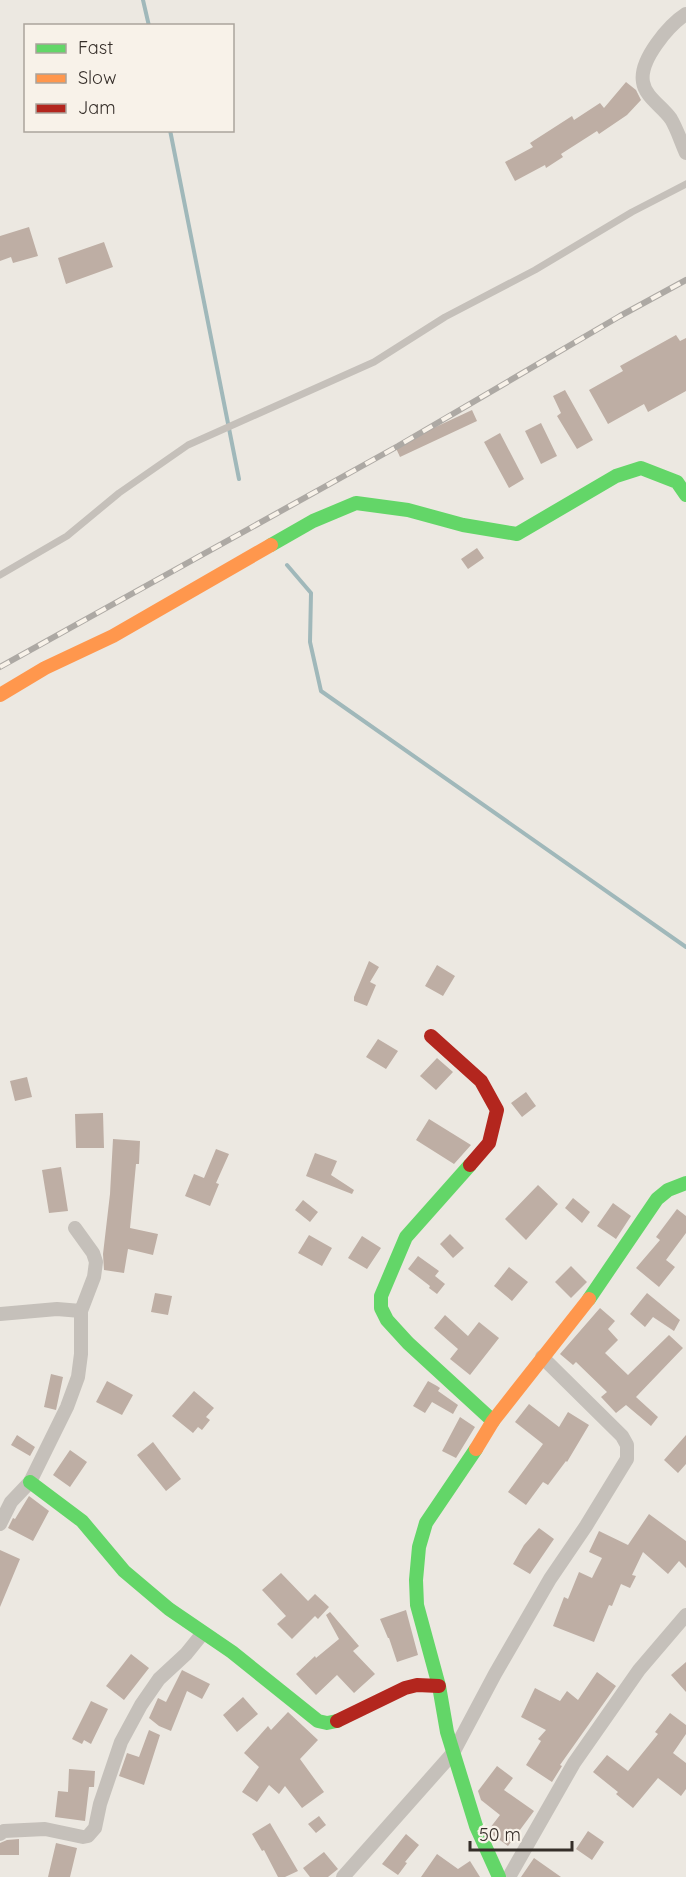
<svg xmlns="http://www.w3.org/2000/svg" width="686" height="1877" font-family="Quicksand,sans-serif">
  <rect width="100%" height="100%" fill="#ece8e1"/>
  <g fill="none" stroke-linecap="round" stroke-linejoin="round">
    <!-- stream -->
    <path stroke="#a0b8ba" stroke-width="4" d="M 143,0 L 149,26
      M 170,130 L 239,479
      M 287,565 L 311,593 L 310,642 L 321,691 L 686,947"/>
  </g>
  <!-- building -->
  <path fill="#beaea4" d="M 626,82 L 636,90 L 641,100 L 627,115 L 599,134 L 597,131 L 561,154 L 563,157 L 546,168 L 545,165 L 515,181 L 505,162 L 533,147 L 530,143 L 572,116 L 574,120 L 600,103 L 604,108 Z
    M 29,227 L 38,256 L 13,263 L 11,257 L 0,261 L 0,236 Z
    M 104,242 L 113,267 L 66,284 L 58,258 Z
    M 676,335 L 680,341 L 686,338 L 686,391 L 648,412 L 644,404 L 608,424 L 589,390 L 623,371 L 620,366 Z
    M 565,390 L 593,440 L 577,449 L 557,416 L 561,413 L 553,396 Z
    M 472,410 L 477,421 L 400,457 L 395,446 Z
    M 541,423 L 557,456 L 541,464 L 525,431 Z
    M 500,433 L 524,479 L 509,488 L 484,442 Z
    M 477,548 L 484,558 L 468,569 L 461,559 Z
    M 369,961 L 379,967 L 370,982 L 376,985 L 367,1006 L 354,1001 L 354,997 Z
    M 437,965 L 455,976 L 443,996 L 425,986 Z
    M 378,1039 L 398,1051 L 386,1069 L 366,1057 Z
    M 437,1058 L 453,1072 L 436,1090 L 420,1076 Z
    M 27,1077 L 32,1097 L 15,1101 L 10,1081 Z
    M 526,1092 L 536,1106 L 522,1117 L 511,1103 Z
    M 103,1113 L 104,1148 L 76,1148 L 75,1114 Z
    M 429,1119 L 471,1145 L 454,1164 L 416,1140 Z
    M 113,1139 L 140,1141 L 139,1164 L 136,1164 L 130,1228 L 158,1234 L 153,1255 L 128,1249 L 124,1273 L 104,1270 L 103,1254 L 110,1194 Z
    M 216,1149 L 229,1154 L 216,1183 L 219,1184 L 210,1206 L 185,1196 L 194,1174 L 204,1178 Z
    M 315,1153 L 337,1161 L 331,1175 L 354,1190 L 352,1194 L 306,1176 Z
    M 61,1167 L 68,1211 L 49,1213 L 42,1170 Z
    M 538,1185 L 558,1204 L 526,1240 L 505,1219 Z
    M 573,1198 L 590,1212 L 582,1223 L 565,1208 Z
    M 303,1200 L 318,1212 L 310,1222 L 295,1210 Z
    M 613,1203 L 631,1216 L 616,1239 L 597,1226 Z
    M 677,1209 L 686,1216 L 686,1233 L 666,1260 L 675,1267 L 659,1287 L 636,1268 L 660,1240 L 656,1237 Z
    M 450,1234 L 464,1248 L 453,1258 L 440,1244 Z
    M 309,1235 L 332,1248 L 322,1266 L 298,1253 Z
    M 362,1236 L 381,1248 L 367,1269 L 348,1258 Z
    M 418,1256 L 439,1271 L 435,1276 L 445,1284 L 437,1294 L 429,1288 L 430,1286 L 408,1269 Z
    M 571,1266 L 587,1282 L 571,1298 L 555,1282 Z
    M 509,1267 L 528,1282 L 512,1301 L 494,1286 Z
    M 155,1293 L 172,1296 L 168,1315 L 151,1312 Z
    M 647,1293 L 680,1320 L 674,1331 L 653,1317 L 645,1327 L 630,1314 Z
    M 600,1308 L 615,1321 L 608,1329 L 618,1340 L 605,1353 L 628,1375 L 669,1335 L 683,1348 L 636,1397 L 658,1417 L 651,1426 L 626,1405 L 616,1413 L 601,1397 L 607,1392 L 576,1362 L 573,1365 L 560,1354 Z
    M 445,1315 L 468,1336 L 479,1322 L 499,1338 L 470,1375 L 450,1359 L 458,1349 L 434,1328 Z
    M 51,1374 L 63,1377 L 56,1410 L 44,1407 Z
    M 107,1381 L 133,1395 L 122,1415 L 96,1402 Z
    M 428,1381 L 437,1386 L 440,1388 L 438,1391 L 458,1405 L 453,1414 L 432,1402 L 425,1413 L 413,1406 Z
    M 194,1391 L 214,1408 L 206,1417 L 210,1420 L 202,1430 L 198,1427 L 193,1433 L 172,1416 Z
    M 529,1404 L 559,1427 L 568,1412 L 589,1425 L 567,1462 L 566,1461 L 548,1485 L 543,1482 L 526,1505 L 508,1492 L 543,1444 L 515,1422 Z
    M 460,1417 L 475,1427 L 456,1458 L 442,1451 Z
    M 17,1435 L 35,1447 L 30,1456 L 11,1445 Z
    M 686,1435 L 686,1464 L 678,1473 L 664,1460 Z
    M 153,1442 L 181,1479 L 166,1491 L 137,1455 Z
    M 70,1450 L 87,1462 L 70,1487 L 53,1475 Z
    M 29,1496 L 49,1511 L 33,1541 L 8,1528 L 13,1518 L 15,1519 Z
    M 649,1514 L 686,1541 L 686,1568 L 679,1561 L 668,1574 L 643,1552 L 632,1575 L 636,1576 L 630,1588 L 621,1584 L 612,1606 L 609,1605 L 594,1642 L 553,1626 L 564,1597 L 568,1599 L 579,1572 L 592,1578 L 602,1558 L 589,1552 L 599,1531 L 628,1545 Z
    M 539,1528 L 554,1539 L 530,1574 L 513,1564 L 524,1545 Z
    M 0,1550 L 20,1559 L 0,1607 Z
    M 281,1573 L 308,1601 L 315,1594 L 329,1607 L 318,1619 L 315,1616 L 292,1639 L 277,1624 L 286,1616 L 262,1590 Z
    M 406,1610 L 418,1655 L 397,1662 L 389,1638 L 388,1638 L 380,1619 Z
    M 330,1612 L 359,1646 L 353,1651 L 375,1674 L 354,1693 L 337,1675 L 316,1695 L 296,1674 L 315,1656 L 316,1658 L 339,1639 L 326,1615 Z
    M 131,1654 L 149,1668 L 124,1700 L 106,1686 Z
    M 686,1662 L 686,1692 L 671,1675 Z
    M 182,1670 L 210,1684 L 202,1699 L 187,1691 L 171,1731 L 159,1726 L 149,1718 L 158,1698 L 166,1702 Z
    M 597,1672 L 616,1686 L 560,1765 L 562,1766 L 552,1782 L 526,1765 L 541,1741 L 538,1739 L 546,1730 L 521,1717 L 535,1688 L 560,1701 L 567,1691 L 578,1700 Z
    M 243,1697 L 258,1714 L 237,1732 L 223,1715 Z
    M 91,1701 L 108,1709 L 91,1744 L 84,1740 L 82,1744 L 72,1739 Z
    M 288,1712 L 318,1740 L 300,1759 L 324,1792 L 302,1808 L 285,1786 L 279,1794 L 269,1785 L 257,1802 L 242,1792 L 259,1767 L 244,1753 L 268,1726 L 271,1730 Z
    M 670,1713 L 686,1725 L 686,1734 L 673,1753 L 686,1763 L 686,1789 L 681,1796 L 658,1778 L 633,1808 L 616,1794 L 618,1792 L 593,1772 L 607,1755 L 628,1771 L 658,1734 L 655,1732 Z
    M 149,1730 L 160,1735 L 144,1785 L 119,1776 L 127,1753 L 139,1757 Z
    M 497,1766 L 513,1778 L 504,1790 L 534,1811 L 508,1846 L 493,1835 L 490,1828 L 500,1815 L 481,1800 L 478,1791 Z
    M 69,1769 L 95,1771 L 94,1787 L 89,1787 L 85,1821 L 55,1817 L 58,1791 L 68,1792 Z
    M 319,1816 L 326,1825 L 316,1833 L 308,1824 Z
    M 270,1823 L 298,1871 L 285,1877 L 278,1877 L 264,1850 L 262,1851 L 252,1834 Z
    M 588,1831 L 604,1842 L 592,1860 L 576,1849 Z
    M 406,1834 L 419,1845 L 405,1862 L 407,1863 L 398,1875 L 382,1864 Z
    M 19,1839 L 19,1855 L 0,1855 L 0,1843 L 7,1840 Z
    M 56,1843 L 77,1848 L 70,1877 L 48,1877 Z
    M 324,1852 L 338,1869 L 328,1877 L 310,1877 L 303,1868 Z
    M 437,1854 L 458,1869 L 470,1861 L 480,1877 L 421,1877 Z
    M 534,1858 L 561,1877 L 521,1877 Z"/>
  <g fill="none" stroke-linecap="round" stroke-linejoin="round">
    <!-- lane -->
    <path stroke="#c5c0ba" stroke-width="7" d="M 0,575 L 67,536 L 119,493 L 188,445 L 374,362 L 445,317 L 535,270 L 632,212 L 686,184"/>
    <!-- street -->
    <path stroke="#c5c0ba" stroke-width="14" d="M 686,14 C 669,25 639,60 643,82 C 645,97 663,107 671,119 C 677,129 681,142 686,153
      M 0,1314 L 57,1309 L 81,1311
      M 0,1524 L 11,1502 L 30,1482 L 67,1407 L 78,1377 L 81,1354 L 81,1311 L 94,1277 L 96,1262 L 93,1253 L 75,1228
      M 0,1834 L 4,1831 L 45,1829 L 83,1837 L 88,1836 L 95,1828 L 100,1804 L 121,1742 L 141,1705 L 159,1679 L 186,1654 L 203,1633
      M 343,1877 L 453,1753 L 495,1674 L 550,1579 L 586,1526 L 627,1459 L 627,1445 L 622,1436 L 542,1357
      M 509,1877 L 574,1763 L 639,1670 L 686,1615"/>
    <!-- fast -->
    <path stroke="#63d668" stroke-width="14" d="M 271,545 L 313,521 L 356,503 L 408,510 L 463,525 L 517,534 L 616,476 L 641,468 L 677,482 L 686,495
      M 470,1165 L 406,1237 L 381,1296 L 381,1308 L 387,1320 L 408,1343 L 493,1421
      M 589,1299 L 657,1199 L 668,1190 L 686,1183
      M 476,1449 L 426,1523 L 419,1547 L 416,1580 L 417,1605 L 439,1686 L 447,1732 L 476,1826 L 499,1877
      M 30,1482 L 82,1521 L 124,1571 L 169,1609 L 232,1652 L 318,1721 L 327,1723 L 337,1721"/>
    <!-- slow -->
    <path stroke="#ff974d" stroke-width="14" d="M 0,695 L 45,668 L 113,636 L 271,545
      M 476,1449 L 493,1421 L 589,1299"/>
    <!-- jam -->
    <path stroke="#b3261e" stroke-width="14" d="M 431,1036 L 481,1081 L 497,1110 L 489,1143 L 470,1165
      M 337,1721 L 405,1688 L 417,1685 L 439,1686"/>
    <defs>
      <path id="rail" d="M 0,667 L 398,446 L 620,316 L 686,280"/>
    </defs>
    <!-- rail casing -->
    <use href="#rail" stroke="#ada9a4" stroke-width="6"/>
    <!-- rail -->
    <use href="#rail" stroke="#f8f2e9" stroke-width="4" stroke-dasharray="11" stroke-linecap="butt"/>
  </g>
  <!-- legend -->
  <rect x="24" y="24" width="210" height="108" fill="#f8f2e9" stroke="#aaa49c" stroke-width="1.5"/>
  <rect x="36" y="44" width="30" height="9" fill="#63d668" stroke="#aaa49c" stroke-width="1.5"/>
  <text x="78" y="54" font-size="18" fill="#352e29">Fast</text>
  <rect x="36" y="74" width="30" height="9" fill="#ff974d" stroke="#aaa49c" stroke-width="1.5"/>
  <text x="78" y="84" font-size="18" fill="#352e29">Slow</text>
  <rect x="36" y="104" width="30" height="9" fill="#b3261e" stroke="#aaa49c" stroke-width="1.5"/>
  <text x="78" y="114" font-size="18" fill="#352e29">Jam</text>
  <!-- scale -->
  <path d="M470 1841v9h102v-9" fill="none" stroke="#352e29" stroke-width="3"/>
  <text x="479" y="1841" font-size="18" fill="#352e29" stroke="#f8f2e9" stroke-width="4.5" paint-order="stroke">50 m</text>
</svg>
